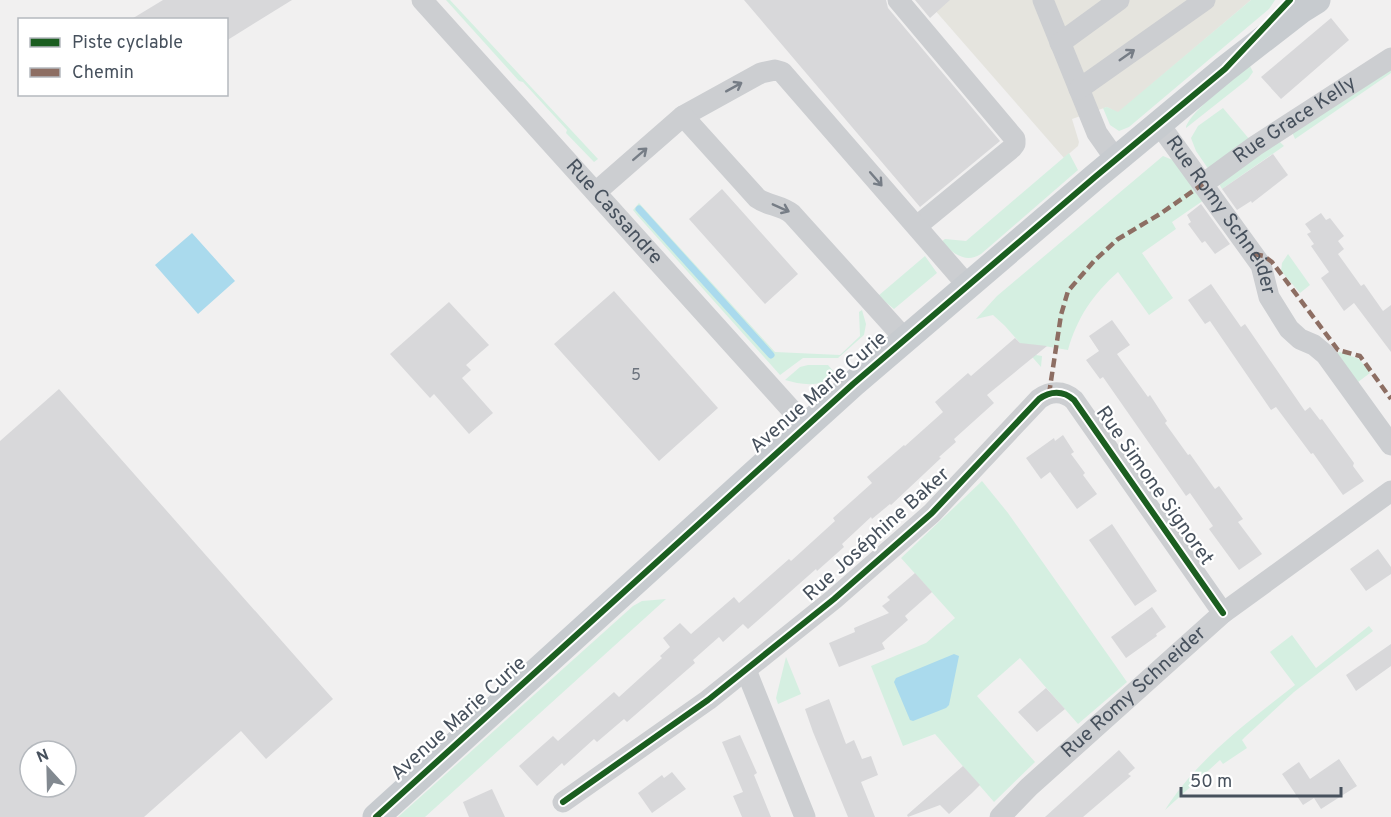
<svg xmlns="http://www.w3.org/2000/svg" width="1391" height="817" font-family="Overpass,sans-serif">
  <rect width="100%" height="100%" fill="#f1f0f0"/>
  <!-- commercial -->
  <path fill="#e5e4de" d="M 926,0 L 1251,0 L 1118,113 L 1107,107 L 1072,119 L 1079,142 L 1078,146 L 1064,158 Z"/>
  <!-- green -->
  <path fill="#d5efe1" d="M 446,0 L 450,0 L 598,159 L 594,162 L 566,133 L 567,130 L 523,82 L 519,81 Z
    M 1251,0 L 1275,0 L 1269,9 L 1129,127 L 1119,131 L 1110,125 L 1103,108 L 1107,107 L 1118,112 Z
    M 1250,66 L 1253,72 L 1248,79 L 1186,128 C 1187,115 1238,73 1250,66 Z
    M 1391,67 L 1391,73 L 1295,139 L 1292,132 Z
    M 1223,108 L 1250,140 L 1209,170 L 1196,151 L 1191,138 L 1198,126 Z
    M 1279,141 L 1284,146 L 1222,189 L 1218,182 Z
    M 1069,153 L 1078,170 L 981,254 C 965,264 953,253 941,242 L 945,239 L 966,241 Z
    M 1163,156 L 1175,161 L 1204,200 L 1172,222 L 1176,229 L 1142,253 L 1173,298 L 1149,315 L 1118,272 C 1093,294 1077,318 1068,350 L 1044,346 L 1036,355 L 1042,356 L 1041,367 L 1005,326 L 993,315 L 976,319 L 997,296 Z
    M 639,203 L 775,352 L 840,355 L 860,336 L 859,312 L 862,310 L 866,324 L 864,335 L 838,358 L 803,358 L 780,375 L 637,215 L 633,210 Z
    M 1288,254 L 1310,285 L 1300,293 L 1281,271 L 1282,263 Z
    M 925,256 L 937,273 L 894,309 L 878,296 Z
    M 1340,352 L 1359,359 L 1370,373 L 1358,382 L 1336,353 Z
    M 808,365 L 828,365 L 836,374 C 822,388 802,385 785,380 L 800,367 Z
    M 982,481 L 1008,513 L 1127,682 L 1078,724 L 1020,658 L 977,696 L 1035,762 L 994,802 L 935,734 L 903,746 L 871,666 L 926,643 L 955,618 L 901,558 Z
    M 666,599 L 425,817 L 398,817 L 633,606 L 642,601 Z
    M 1369,626 L 1373,631 L 1294,692 L 1245,737 L 1242,740 L 1247,748 L 1223,764 L 1220,760 L 1165,810 C 1197,759 1248,722 1295,685 L 1270,652 L 1292,635 L 1316,668 Z
    M 786,657 L 801,694 L 778,704 L 776,698 Z"/>
  <!-- water -->
  <path fill="#aadaed" d="M 192,233 L 235,281 L 198,314 L 155,265 Z
    M 954,654 L 959,656 L 949,705 L 946,708 L 913,721 L 910,720 L 894,682 L 896,678 Z"/>
  <g fill="none" stroke-linecap="round" stroke-linejoin="round">
    <!-- stream -->
    <path stroke="#aadaed" stroke-width="7" d="M 639,209 L 771,355"/>
  </g>
  <!-- building -->
  <path fill="#d8d8da" fill-rule="evenodd" d="M 163,0 L 292,0 L 226,41 L 226,20 L 130,20 Z
    M 744,0 L 886,0 L 888,8 L 1000,141 L 920,207 Z
    M 915,0 L 950,0 L 930,18 Z
    M 1331,18 L 1349,40 L 1281,99 L 1261,77 Z
    M 1273,154 L 1288,175 L 1252,203 L 1251,201 L 1237,210 L 1222,189 Z
    M 722,189 L 798,274 L 765,304 L 689,219 Z
    M 1201,204 L 1230,244 L 1215,254 L 1205,241 L 1202,243 L 1188,224 L 1191,222 L 1187,215 Z
    M 1321,213 L 1326,220 L 1330,218 L 1344,236 L 1338,241 L 1344,249 L 1338,254 L 1361,286 L 1364,284 L 1383,311 L 1391,305 L 1391,352 L 1354,303 L 1344,311 L 1321,278 L 1329,272 L 1311,246 L 1314,244 L 1307,234 L 1311,232 L 1305,224 Z
    M 1211,284 L 1241,327 L 1245,324 L 1305,411 L 1310,407 L 1320,420 L 1322,419 L 1354,463 L 1353,466 L 1364,481 L 1343,495 L 1313,453 L 1311,454 L 1276,407 L 1271,410 L 1210,321 L 1205,324 L 1188,300 Z
    M 614,291 L 718,408 L 659,461 L 554,344 Z
    M 449,302 L 489,345 L 466,365 L 471,370 L 462,378 L 493,413 L 469,434 L 434,394 L 430,398 L 390,354 Z
    M 1112,320 L 1130,345 L 1117,354 L 1148,397 L 1150,395 L 1167,421 L 1165,423 L 1188,455 L 1190,454 L 1215,489 L 1219,486 L 1243,519 L 1238,522 L 1262,554 L 1239,570 L 1209,529 L 1213,526 L 1190,493 L 1186,496 L 1103,377 L 1100,379 L 1086,360 L 1099,351 L 1089,336 Z
    M 1015,338 L 1020,343 L 1047,346 L 987,395 L 994,403 L 954,439 L 956,442 L 939,457 L 941,458 L 891,505 L 890,504 L 872,519 L 871,517 L 842,544 L 844,547 L 817,571 L 816,569 L 748,629 L 743,624 L 723,642 L 719,637 L 693,660 L 695,663 L 627,722 L 624,719 L 597,742 L 594,739 L 564,766 L 562,763 L 537,786 L 519,766 L 553,736 L 558,741 L 614,692 L 619,697 L 662,658 L 660,656 L 670,647 L 663,638 L 680,623 L 691,634 L 734,597 L 739,603 L 789,559 L 791,561 L 835,521 L 833,518 L 872,483 L 867,477 L 904,445 L 905,446 L 943,412 L 935,402 L 968,373 L 971,376 Z
    M 59,389 L 333,699 L 266,759 L 241,731 L 144,817 L 0,817 L 0,441 ZM 30,751 L 66,751 L 66,787 L 30,787 Z
    M 1063,435 L 1074,452 L 1071,454 L 1085,473 L 1083,475 L 1097,494 L 1077,509 L 1050,472 L 1041,479 L 1026,458 L 1054,438 L 1055,441 Z
    M 1112,524 L 1157,591 L 1135,606 L 1089,540 Z
    M 1378,549 L 1391,567 L 1391,574 L 1366,591 L 1350,569 Z
    M 915,573 L 932,592 L 905,616 L 908,620 L 882,643 L 885,649 L 839,667 L 829,643 L 855,632 L 854,628 L 889,613 L 882,606 L 890,600 L 887,597 Z
    M 1152,607 L 1166,627 L 1156,634 L 1157,636 L 1126,658 L 1111,637 Z
    M 1391,644 L 1391,666 L 1356,691 L 1346,675 Z
    M 1046,688 L 1065,709 L 1037,732 L 1018,712 Z
    M 829,699 L 846,744 L 854,740 L 862,759 L 871,756 L 878,775 L 861,782 L 875,817 L 848,817 L 813,732 L 805,709 Z
    M 740,735 L 757,773 L 754,775 L 771,817 L 742,817 L 733,796 L 743,792 L 722,742 Z
    M 1119,750 L 1135,768 L 1128,774 L 1131,776 L 1083,817 L 1045,817 Z
    M 1339,759 L 1357,786 L 1321,809 L 1314,798 L 1303,805 L 1282,774 L 1299,762 L 1310,779 Z
    M 963,766 L 980,785 L 972,793 L 949,814 L 940,805 L 908,817 L 907,815 Z
    M 672,772 L 686,789 L 652,813 L 638,793 L 662,775 L 664,778 Z
    M 492,789 L 505,817 L 469,817 L 463,802 Z"/>
  <g fill="none" stroke-linecap="round" stroke-linejoin="round">
    <!-- minor -->
    <g stroke="#ccced1" stroke-width="21">
      <path id="s1" d="M 422,0 L 806,426"/>
      <path d="M 898,0 L 1015,139 L 1015,144 L 1012,148 L 917,226"/>
      <path d="M 1043,0 L 1097,133 L 1116,160"/>
      <path d="M 1060,43 L 1119,0"/>
      <path d="M 1079,89 L 1205,0"/>
      <path d="M 683,116 L 761,73 L 775,70 L 782,72 L 968,286"/>
      <path id="s2" d="M 1159,124 L 1261,265 L 1269,297 L 1289,329 L 1300,339 L 1314,345 L 1326,355 L 1391,445"/>
      <path id="s3" d="M 1203,184 L 1255,146 L 1391,58"/>
      <path d="M 596,192 L 683,116 L 757,198 C 768,206 781,205 792,214 L 905,339"/>
      <path d="M 746,670 L 805,817"/>
      <path d="M 563,802 L 708,700 L 834,599 L 932,513 L 1039,399 C 1050,391 1063,390 1074,400 L 1223,613"/>
      <path id="s4" d="M 1000,817 L 1029,787 L 1223,613 L 1391,491"/>
    </g>
    <!-- major -->
    <path stroke="#c7cbcf" stroke-width="27" d="M 376,817 L 853,384 L 1095,177 L 1225,69 L 1301,10 L 1317,0"/>
    <!-- quiet -->
    <path stroke="#8d6e63" stroke-width="4.5" stroke-dasharray="9 4.5" stroke-linecap="butt" d="M 1254,254 L 1264,256 L 1272,262 L 1338,350 L 1360,356 L 1391,399
      M 1049,394 L 1061,315 L 1068,291 L 1094,261 L 1118,239 L 1160,214 L 1203,184"/>
    <defs>
      <path id="cycleway" d="M 563,802 L 708,700 L 834,599 L 932,513 L 1039,399 C 1050,391 1063,390 1074,400 L 1223,613
        M 376,817 L 853,384 L 1095,177 L 1225,69 L 1290,0"/>
    </defs>
    <!-- cycleway casing -->
    <use href="#cycleway" stroke="#fff" stroke-width="10"/>
    <!-- cycleway -->
    <use href="#cycleway" stroke="#1b5e20" stroke-width="6"/>
  </g>
  <!-- one-way arrows -->
  <defs><path id="oneway-shaft" d="M-6 0H5M1.5-3L5.5 0L1.5 3" fill="none" stroke-width="1.6" stroke-linecap="round" stroke-linejoin="round" transform="scale(1.5)"/></defs>
  <g stroke="#767d86">
    <use href="#oneway-shaft" transform="translate(1127 55) rotate(-35)"/>
    <use href="#oneway-shaft" transform="translate(734 87) rotate(-29)"/>
    <use href="#oneway-shaft" transform="translate(640 154) rotate(-41)"/>
    <use href="#oneway-shaft" transform="translate(876 179) rotate(49)"/>
    <use href="#oneway-shaft" transform="translate(781 208) rotate(24)"/>
  </g>
  <g text-anchor="middle" dominant-baseline="central" stroke-width="4.5" stroke-linejoin="round" paint-order="stroke">
    <!-- number labels -->
    <g font-size="16" fill="#6d747e">
      <text x="636" y="376">5</text>
    </g>
    <!-- street labels -->
    <g font-size="20" fill="#47515d" stroke="#fff">
      <text stroke="none"><textPath href="#s3" startOffset="112">Rue Grace Kelly</textPath></text>
      <text stroke="none"><textPath href="#s1" startOffset="286">Rue Cassandre</textPath></text>
      <text stroke="none"><textPath href="#s2" startOffset="111">Rue Romy Schneider</textPath></text>
      <text transform="translate(819 393) rotate(-41)">Avenue Marie Curie</text>
      <text transform="translate(1154 486) rotate(55)">Rue Simone Signoret</text>
      <text transform="translate(877 535) rotate(-42)">Rue Joséphine Baker</text>
      <text stroke="none"><textPath href="#s4" startOffset="183">Rue Romy Schneider</textPath></text>
      <text transform="translate(459 719) rotate(-42)">Avenue Marie Curie</text>
    </g>
  </g>
  <!-- legend -->
  <rect x="18" y="18" width="210" height="78" fill="#ffffff" stroke="#b5b9be" stroke-width="1.5"/>
  <rect x="30" y="38" width="30" height="9" fill="#1b5e20" stroke="#b5b9be" stroke-width="1.5"/>
  <text x="72" y="48" font-size="18" fill="#47515d">Piste cyclable</text>
  <rect x="30" y="68" width="30" height="9" fill="#8d6e63" stroke="#b5b9be" stroke-width="1.5"/>
  <text x="72" y="78" font-size="18" fill="#47515d">Chemin</text>
  <!-- north arrow -->
  <g transform="translate(48 769) rotate(338)"><circle r="28" fill="#ffffff" stroke="#b5b9be" stroke-width="1.5"/>
  <path d="M0-4.5L10 22L0 15L-10 22Z" fill="#828990"/>
  <text y="-9" font-size="16" font-weight="bold" text-anchor="middle" fill="#47515d">N</text>
  </g>
  <!-- scale -->
  <path d="M1181 787v9h160v-9" fill="none" stroke="#47515d" stroke-width="3"/>
  <text x="1190" y="787" font-size="18" fill="#47515d" stroke="#ffffff" stroke-width="4.5" paint-order="stroke">50 m</text>
</svg>
